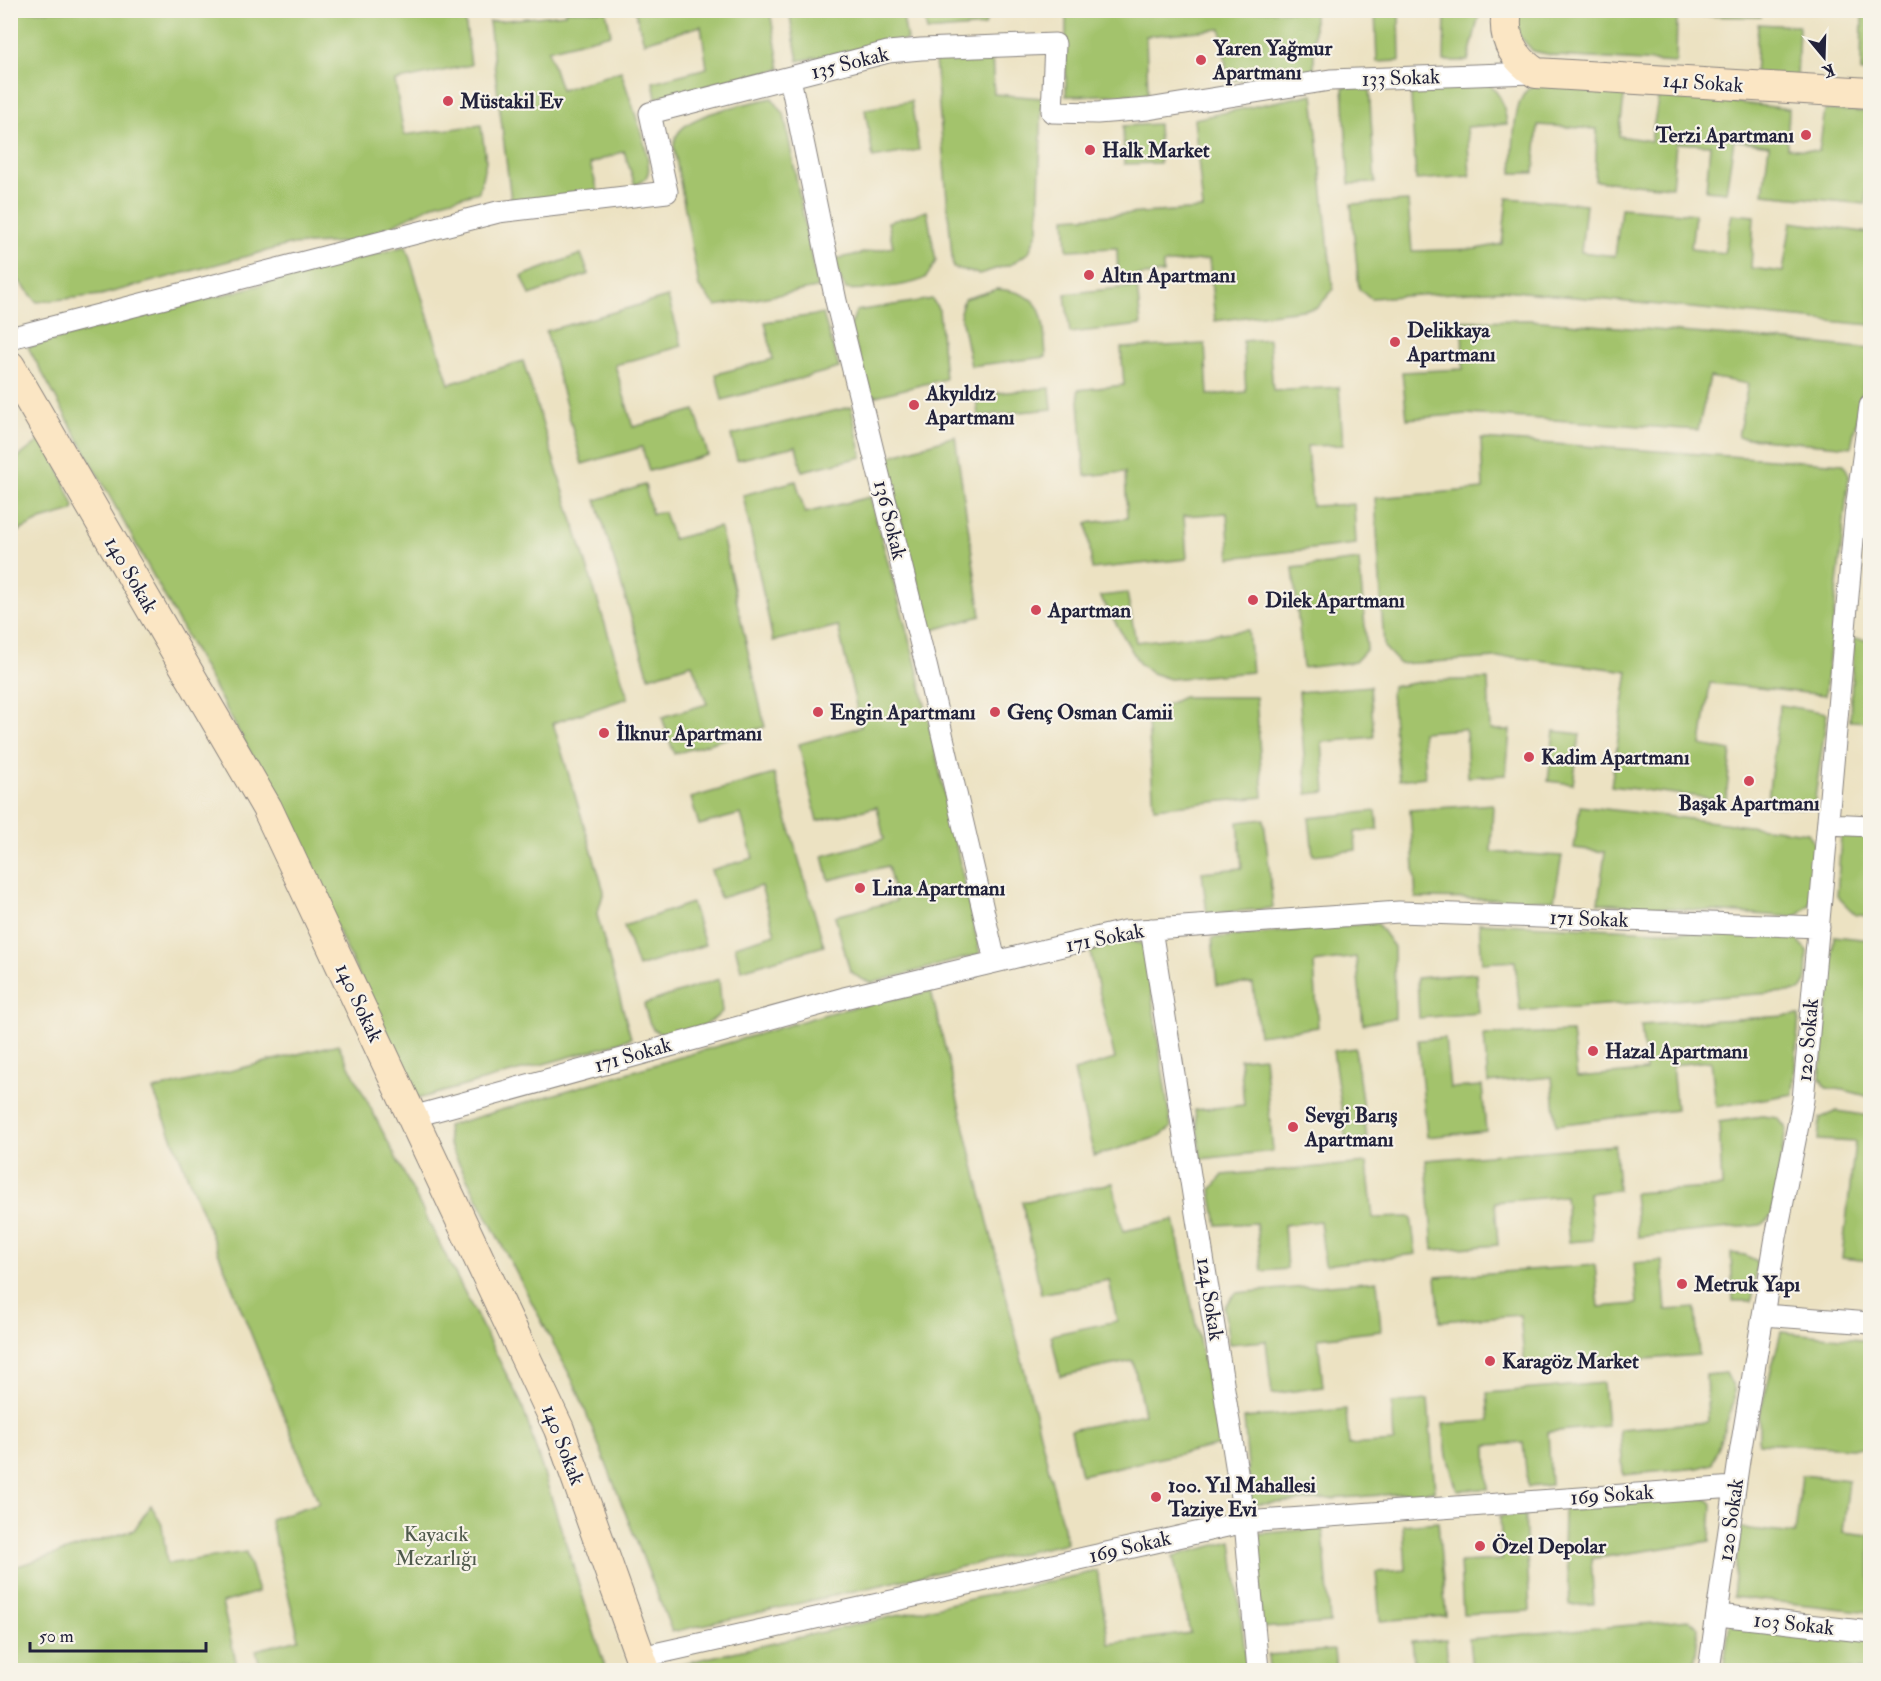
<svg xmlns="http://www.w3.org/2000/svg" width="1881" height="1681" font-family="'IM FELL Double Pica',serif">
  <rect width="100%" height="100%" fill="#f7f3e8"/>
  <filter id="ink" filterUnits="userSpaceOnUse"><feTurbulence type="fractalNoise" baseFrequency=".0167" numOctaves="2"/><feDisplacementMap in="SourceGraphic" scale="12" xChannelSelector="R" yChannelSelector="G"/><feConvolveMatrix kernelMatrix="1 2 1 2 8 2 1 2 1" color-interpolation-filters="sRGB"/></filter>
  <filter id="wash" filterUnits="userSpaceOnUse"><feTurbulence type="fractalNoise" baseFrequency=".008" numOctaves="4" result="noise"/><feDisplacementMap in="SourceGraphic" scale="24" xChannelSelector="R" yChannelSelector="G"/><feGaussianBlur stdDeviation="1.35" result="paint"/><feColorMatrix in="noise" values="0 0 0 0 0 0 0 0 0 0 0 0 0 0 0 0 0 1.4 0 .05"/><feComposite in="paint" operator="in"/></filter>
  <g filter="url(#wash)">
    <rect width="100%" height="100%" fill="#ece2c2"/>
    <!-- green -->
    <path fill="#a3c36c" stroke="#627254" stroke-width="1.5" d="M 1647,10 L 1647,14 L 1677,15 L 1676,63 L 1557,56 L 1533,51 L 1514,30 L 1518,11 Z
      M 10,11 L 464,11 L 471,65 L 395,81 L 404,135 L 481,125 L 486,161 L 479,192 L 437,203 L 393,225 L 349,242 L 289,245 L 101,295 L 37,302 L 11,271 Z
      M 566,11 L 606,11 L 611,34 L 548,50 L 561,90 L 621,71 C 626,89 653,158 648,173 C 646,180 641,183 635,185 L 624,151 L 590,164 L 599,194 L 511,200 L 489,22 L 565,14 Z
      M 635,11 L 770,11 L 780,69 L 656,98 L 653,82 L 707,68 L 701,26 L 644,42 Z
      M 789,11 L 902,11 L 907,40 L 798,61 Z
      M 923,11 L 923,10 L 988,11 L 985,26 L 927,31 Z
      M 1066,11 L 1314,11 L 1314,73 L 1228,81 L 1221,29 L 1146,36 L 1148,94 L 1066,96 Z
      M 1375,11 L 1399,11 L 1400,61 L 1377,62 Z
      M 1445,11 L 1480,11 L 1468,61 L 1444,61 Z
      M 1691,11 L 1761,11 L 1761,17 L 1691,16 Z
      M 1862,11 L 1870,11 L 1870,71 L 1861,72 Z
      M 1758,24 L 1799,26 L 1797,78 L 1755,76 Z
      M 963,53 L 992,55 L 994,94 L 1042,98 L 1038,230 L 1029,252 L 1012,264 L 979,274 L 953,268 L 935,60 Z
      M 1410,82 L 1487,82 C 1502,96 1504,104 1507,124 L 1467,127 L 1470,176 L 1416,180 Z
      M 1538,85 L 1625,90 L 1619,136 L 1651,141 L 1659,93 L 1789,109 L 1787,148 L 1819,151 L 1825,110 L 1870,112 L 1870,150 L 1865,204 L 1763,194 L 1769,145 L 1734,140 L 1726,192 L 1706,190 L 1710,145 L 1676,143 L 1672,187 L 1595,181 L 1597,129 L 1538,125 L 1534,173 L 1512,173 C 1514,151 1511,103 1529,88 C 1530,87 1536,85 1538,85 Z
      M 1369,86 L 1375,183 L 1349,184 L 1343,87 Z
      M 1313,94 L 1333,290 L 1317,308 L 1215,321 L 1209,259 L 1163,264 L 1163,273 L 1118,278 L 1117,248 L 1067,250 L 1065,218 L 1203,209 L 1194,119 Z
      M 772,98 L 784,114 L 817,288 L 716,306 L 699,287 L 674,148 C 674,143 674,139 677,135 C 689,113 747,104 772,98 Z
      M 911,101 L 919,150 L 873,158 L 865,109 Z
      M 1158,124 L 1160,163 L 1124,164 L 1123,126 Z
      M 1507,198 L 1586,204 L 1581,252 L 1615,256 L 1621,208 L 1695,214 L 1691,249 L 1724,253 L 1732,214 L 1754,216 L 1751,268 L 1783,272 L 1791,222 L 1870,233 L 1870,325 L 1503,290 L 1371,298 L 1359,289 L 1351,204 L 1408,201 L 1412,251 L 1476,249 L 1502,244 Z
      M 927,211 L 936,261 C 933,266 930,273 926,277 C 916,286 860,291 846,289 L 840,279 L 834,259 L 893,247 L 888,222 Z
      M 406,246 L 449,384 L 523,361 L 628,698 L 553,723 L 604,891 L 597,915 L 631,1038 L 605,1047 L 417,1099 L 280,807 L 28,347 Z
      M 581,254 L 589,274 L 530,295 L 522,276 Z
      M 1137,286 L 1141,325 L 1070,333 L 1065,294 Z
      M 997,289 C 1046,293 1043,315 1046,357 L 971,366 L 960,312 L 964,299 Z
      M 668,297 L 682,346 L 615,365 L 633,427 L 695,410 L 708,455 L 649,471 L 642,447 L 582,464 L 546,331 Z
      M 932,299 L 939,310 L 945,379 L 872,397 L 850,328 L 856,311 Z
      M 823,314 L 839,368 L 722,400 L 716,374 L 773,359 L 765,322 Z
      M 1529,320 L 1768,339 L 1870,349 L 1851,447 L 1738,437 L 1748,384 L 1710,377 L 1698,430 L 1467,414 L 1407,419 L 1402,372 L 1463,369 L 1462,321 Z
      M 1269,339 L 1273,391 L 1339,387 L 1343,445 L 1307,446 L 1312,506 L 1354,504 L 1356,544 L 1230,558 L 1227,513 L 1184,516 L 1187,559 L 1092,569 L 1087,523 L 1127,518 L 1125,472 L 1085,476 L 1078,390 L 1124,385 L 1121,348 L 1205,344 L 1208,395 L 1246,392 L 1243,341 Z
      M 1050,388 L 1052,409 L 978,416 L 976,395 Z
      M 851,407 L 862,457 L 802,471 L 796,446 L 737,460 L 731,435 Z
      M 955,436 L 981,616 L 930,631 L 885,458 Z
      M 1481,439 L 1844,464 L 1849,475 L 1825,695 L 1710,683 L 1701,745 L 1731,751 L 1726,800 L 1611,786 L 1628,671 L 1513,657 L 1400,664 L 1384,647 L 1375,498 L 1483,489 Z
      M 39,441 L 49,445 L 74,506 L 73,511 L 41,520 L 11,535 L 11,463 Z
      M 796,481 L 805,513 L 870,497 L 916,664 L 980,954 L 872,983 L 861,979 L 850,971 L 835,916 L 896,901 L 888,866 L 829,880 L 823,856 L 884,839 L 877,807 L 817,821 L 799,744 L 861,727 L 838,626 L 773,641 L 743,495 Z
      M 645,485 L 652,514 L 664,512 L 673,539 L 720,527 L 765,727 L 674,754 L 662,717 L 707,704 L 692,664 L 649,677 L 596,500 Z
      M 1359,560 L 1367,649 L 1355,662 L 1303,668 L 1293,568 Z
      M 1127,593 L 1136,642 L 1248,630 L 1252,672 L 1170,679 L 1152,673 L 1139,663 L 1100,596 Z
      M 1854,639 L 1870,640 L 1870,722 L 1850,721 Z
      M 1488,679 L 1490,730 L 1510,730 L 1506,775 L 1468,777 L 1466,732 L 1464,729 L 1422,732 L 1425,777 L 1399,780 L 1391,693 L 1392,687 L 1426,681 Z
      M 1370,686 L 1374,737 L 1322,742 L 1326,792 L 1307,794 L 1299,692 Z
      M 1183,697 L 1256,697 L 1263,797 L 1154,808 L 1148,722 L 1151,712 Z
      M 1780,705 L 1827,713 L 1814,805 L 1808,808 L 1767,806 Z
      M 1554,731 L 1580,734 L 1573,784 L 1548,781 Z
      M 774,774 L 824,946 L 741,970 L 735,946 L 775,934 L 761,886 L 720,898 L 711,870 L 753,858 L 741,814 L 699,825 L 691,798 Z
      M 1493,804 L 1491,852 L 1562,856 L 1554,900 L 1416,898 L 1410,810 Z
      M 1580,806 L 1808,833 L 1817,849 L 1810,904 L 1795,917 L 1598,903 L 1605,852 L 1574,848 Z
      M 1376,811 L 1378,829 L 1355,832 L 1356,850 L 1313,855 L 1309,818 Z
      M 1264,819 L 1273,908 L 1207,914 L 1202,872 L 1242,868 L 1238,822 Z
      M 1841,836 L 1870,836 L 1870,916 L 1856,915 L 1837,896 Z
      M 692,903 L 705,945 L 638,967 L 624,926 Z
      M 1377,923 L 1394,947 L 1395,1018 L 1363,1024 L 1356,957 L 1314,963 L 1318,1027 L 1259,1035 L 1253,984 L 1217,985 L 1212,938 Z
      M 1479,923 L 1795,937 L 1807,951 L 1806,982 L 1800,991 L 1520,1011 L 1515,961 L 1482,963 Z
      M 1834,936 L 1870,940 L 1870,1097 L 1844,1090 L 1826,1088 L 1820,1078 Z
      M 1125,940 L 1144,944 L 1171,1128 L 1158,1137 L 1094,1156 L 1074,1071 L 1115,1059 L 1090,952 Z
      M 1476,973 L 1479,1013 L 1419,1018 L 1417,978 Z
      M 719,979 L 722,1012 C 718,1015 715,1019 711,1021 C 700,1029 665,1040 654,1030 C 648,1024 646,1011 644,1004 Z
      M 931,991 L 1067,1543 L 672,1632 L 576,1387 L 449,1144 L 447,1126 L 833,1012 Z
      M 1799,1015 L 1793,1094 L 1716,1107 L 1711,1061 L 1672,1065 L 1676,1110 L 1556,1125 L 1552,1077 L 1488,1083 L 1484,1035 L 1572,1032 L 1577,1077 L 1646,1071 L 1641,1025 Z
      M 1445,1038 L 1450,1088 L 1482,1086 L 1486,1131 L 1427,1137 L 1418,1040 Z
      M 338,1044 L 522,1405 L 606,1670 L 307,1670 L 306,1667 L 290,1670 L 261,1670 L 256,1650 L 299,1639 L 270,1519 L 319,1503 L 153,1090 Z
      M 1355,1048 L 1367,1139 L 1346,1142 L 1333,1051 Z
      M 1264,1057 L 1273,1151 L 1201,1159 L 1195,1110 L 1244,1105 L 1240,1059 Z
      M 1837,1111 L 1870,1116 L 1870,1261 L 1842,1258 L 1855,1142 L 1818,1140 L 1820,1118 Z
      M 1762,1116 L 1778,1118 L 1786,1128 L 1772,1215 L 1761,1225 L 1638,1237 L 1634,1193 L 1722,1187 L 1719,1122 Z
      M 1615,1145 L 1618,1190 L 1589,1193 L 1593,1240 L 1569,1242 L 1565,1196 L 1495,1202 L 1498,1245 L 1433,1250 L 1426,1160 Z
      M 1367,1163 L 1373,1218 L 1411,1217 L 1416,1254 L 1325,1265 L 1320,1221 L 1284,1225 L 1287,1269 L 1262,1271 L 1256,1223 L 1217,1225 L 1211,1190 L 1223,1175 Z
      M 1113,1183 L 1123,1231 L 1174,1220 L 1221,1445 L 1081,1475 L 1071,1430 L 1144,1414 L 1133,1361 L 1060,1376 L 1051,1335 L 1117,1321 L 1109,1280 L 1041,1294 L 1022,1202 Z
      M 1731,1253 L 1745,1255 L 1757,1261 L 1752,1301 L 1733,1301 Z
      M 1662,1261 L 1666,1310 L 1695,1308 L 1699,1355 L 1525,1368 L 1520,1315 L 1440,1321 L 1436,1277 L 1595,1265 L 1599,1307 L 1637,1304 L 1634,1263 Z
      M 1377,1281 L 1381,1331 L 1318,1338 L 1323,1387 L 1272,1394 L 1266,1341 L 1229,1344 L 1224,1307 L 1236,1293 Z
      M 1781,1332 L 1870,1341 L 1870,1449 L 1759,1443 L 1759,1417 Z
      M 1726,1373 L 1734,1389 L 1734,1401 L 1712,1464 L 1698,1468 L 1623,1475 L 1620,1429 L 1708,1422 L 1706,1375 Z
      M 1603,1383 L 1607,1426 L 1548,1432 L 1551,1485 L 1528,1487 L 1523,1443 L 1487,1445 L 1488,1489 L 1457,1490 L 1447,1456 L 1443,1424 L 1489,1421 L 1487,1393 Z
      M 1428,1400 L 1435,1491 L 1251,1505 L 1244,1418 L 1346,1409 L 1349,1445 L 1394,1442 L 1392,1403 Z
      M 1802,1475 L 1849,1480 L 1843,1532 L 1870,1535 L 1870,1612 L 1733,1597 L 1740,1528 L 1795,1534 Z
      M 1707,1498 L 1712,1504 L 1710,1541 L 1591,1559 L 1594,1604 L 1570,1605 L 1567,1555 L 1563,1555 L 1564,1509 Z
      M 151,1505 L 162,1525 L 167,1564 L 246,1552 L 258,1592 L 222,1603 L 238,1670 L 194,1670 L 191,1658 L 113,1670 L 11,1670 L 11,1568 L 134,1530 Z
      M 1525,1515 L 1530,1611 L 1463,1614 L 1460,1562 L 1502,1560 L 1500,1516 Z
      M 1438,1522 L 1446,1616 L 1380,1621 L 1376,1572 L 1406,1570 L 1403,1525 Z
      M 1323,1528 L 1330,1623 L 1262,1628 L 1255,1534 Z
      M 1232,1541 L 1247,1670 L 676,1670 L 675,1665 L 1097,1571 L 1109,1644 L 1190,1633 L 1173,1556 Z
      M 1689,1620 L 1699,1627 L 1694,1670 L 1674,1670 L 1673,1661 L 1632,1665 L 1632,1670 L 1472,1670 L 1469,1639 Z
      M 1730,1623 L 1870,1640 L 1870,1670 L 1723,1670 Z
      M 1446,1639 L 1448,1670 L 1415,1670 L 1412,1642 Z
      M 1334,1650 L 1336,1670 L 1269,1670 L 1268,1655 Z"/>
  </g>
  <g filter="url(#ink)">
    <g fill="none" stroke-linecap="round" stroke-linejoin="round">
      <defs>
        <path id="street" d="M 790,78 L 836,301 L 927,669 L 995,961
          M 10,338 L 498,212 L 667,192 L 650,113 L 888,52 L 921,49 L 1055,44 L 1052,112 L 1097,113 L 1148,109 L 1330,80 L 1536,73
          M 1828,824 L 1870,826
          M 1151,929 L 1245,1522 L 1258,1670
          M 412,1117 L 844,998 L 1125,931 L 1399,912 L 1819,927
          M 1763,1315 L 1870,1323
          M 1718,1615 L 1870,1632
          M 641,1657 L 1245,1522 L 1735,1487
          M 1709,1670 L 1739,1460 L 1776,1237 L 1803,1100 L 1855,517 L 1870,406"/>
        <path id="secondary" d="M 1507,10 C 1502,38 1513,58 1536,73 L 1870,93
          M 10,366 L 267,808 L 559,1429 L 645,1670"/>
      </defs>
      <!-- street casing -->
      <use href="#street" stroke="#87827e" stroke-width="23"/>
      <!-- secondary casing -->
      <use href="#secondary" stroke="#87827e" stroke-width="32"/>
      <!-- street -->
      <use href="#street" stroke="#fff" stroke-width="21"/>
      <!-- secondary -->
      <use href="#secondary" stroke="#fbe6c4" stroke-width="30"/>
    </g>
  </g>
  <!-- markers -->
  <g fill="#d1495b" stroke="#f7f3e8" stroke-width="2">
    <circle cx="1201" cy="60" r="6"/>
    <circle cx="448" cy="101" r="6"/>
    <circle cx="1806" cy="135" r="6"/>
    <circle cx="1090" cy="150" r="6"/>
    <circle cx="1089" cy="275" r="6"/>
    <circle cx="1395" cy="342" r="6"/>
    <circle cx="914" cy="405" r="6"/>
    <circle cx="1253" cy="600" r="6"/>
    <circle cx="1036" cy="610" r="6"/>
    <circle cx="818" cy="712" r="6"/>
    <circle cx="995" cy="712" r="6"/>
    <circle cx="604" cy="733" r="6"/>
    <circle cx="1529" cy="757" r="6"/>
    <circle cx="1749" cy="781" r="6"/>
    <circle cx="860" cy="888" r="6"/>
    <circle cx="1593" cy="1051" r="6"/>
    <circle cx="1293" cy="1127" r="6"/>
    <circle cx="1682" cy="1284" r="6"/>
    <circle cx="1490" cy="1361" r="6"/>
    <circle cx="1156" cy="1497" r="6"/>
    <circle cx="1480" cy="1546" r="6"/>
  </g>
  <g text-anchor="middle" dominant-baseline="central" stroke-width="4.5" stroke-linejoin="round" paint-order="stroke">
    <!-- poi labels -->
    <g font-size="21" font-weight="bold" fill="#22223b" stroke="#f7f3e8" text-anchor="start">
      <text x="1213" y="48">Yaren Yağmur<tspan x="1213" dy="24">Apartmanı</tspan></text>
      <text x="460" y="101">Müstakil Ev</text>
      <text x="1794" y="135" text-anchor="end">Terzi Apartmanı</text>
      <text x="1102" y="150">Halk Market</text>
      <text x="1101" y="275">Altın Apartmanı</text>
      <text x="1407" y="330">Delikkaya<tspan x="1407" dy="24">Apartmanı</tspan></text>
      <text x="926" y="393">Akyıldız<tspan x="926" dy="24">Apartmanı</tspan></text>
      <text x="1265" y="600">Dilek Apartmanı</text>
      <text x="1048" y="610">Apartman</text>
      <text x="830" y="712">Engin Apartmanı</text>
      <text x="1007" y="712">Genç Osman Camii</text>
      <text x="616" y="733">İlknur Apartmanı</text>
      <text x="1541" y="757">Kadim Apartmanı</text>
      <text x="1749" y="803" text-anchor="middle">Başak Apartmanı</text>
      <text x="872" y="888">Lina Apartmanı</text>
      <text x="1605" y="1051">Hazal Apartmanı</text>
      <text x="1305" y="1115">Sevgi Barış<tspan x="1305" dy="24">Apartmanı</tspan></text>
      <text x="1694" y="1284">Metruk Yapı</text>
      <text x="1502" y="1361">Karagöz Market</text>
      <text x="1168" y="1485">100. Yıl Mahallesi<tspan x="1168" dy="24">Taziye Evi</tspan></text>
      <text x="1492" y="1546">Özel Depolar</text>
    </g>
    <!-- street labels -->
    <g font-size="21" fill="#22223b" stroke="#f7f3e8">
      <text transform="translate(850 63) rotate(-14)">135 Sokak</text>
      <text transform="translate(1401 78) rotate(-2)">133 Sokak</text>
      <text transform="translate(1703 83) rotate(4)">141 Sokak</text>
      <text transform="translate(890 520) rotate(76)">136 Sokak</text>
      <text transform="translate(131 575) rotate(60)">140 Sokak</text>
      <text transform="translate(1589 919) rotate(2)">171 Sokak</text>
      <text transform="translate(1105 938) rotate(-11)">171 Sokak</text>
      <text transform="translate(359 1003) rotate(65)">140 Sokak</text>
      <text transform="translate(1808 1040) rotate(-85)">120 Sokak</text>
      <text transform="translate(633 1055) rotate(-16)">171 Sokak</text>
      <text transform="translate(1210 1299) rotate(81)">124 Sokak</text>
      <text transform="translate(563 1445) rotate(69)">140 Sokak</text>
      <text transform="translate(1612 1495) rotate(-4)">169 Sokak</text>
      <text transform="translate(1731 1520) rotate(-82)">120 Sokak</text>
      <text transform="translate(1130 1547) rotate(-13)">169 Sokak</text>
      <text transform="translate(1794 1624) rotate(6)">103 Sokak</text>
    </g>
    <!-- park labels -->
    <g font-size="21" fill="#4f5a4c" stroke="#f7f3e8">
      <text x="436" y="1534">Kayacık<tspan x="436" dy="24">Mezarlığı</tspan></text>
    </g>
  </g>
  <!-- margin -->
  <rect width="1881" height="1681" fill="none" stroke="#f7f3e8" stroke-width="36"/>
  <!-- north arrow -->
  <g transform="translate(1824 57) rotate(161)" stroke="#f7f3e8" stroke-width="4.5" paint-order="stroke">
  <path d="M0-4.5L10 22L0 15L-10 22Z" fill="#22223b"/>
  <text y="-9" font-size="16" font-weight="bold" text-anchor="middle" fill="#22223b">K</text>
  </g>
  <!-- scale -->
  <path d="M30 1642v9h176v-9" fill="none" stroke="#22223b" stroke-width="3"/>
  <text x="39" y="1642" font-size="18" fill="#22223b" stroke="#f7f3e8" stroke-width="4.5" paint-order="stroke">50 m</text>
</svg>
